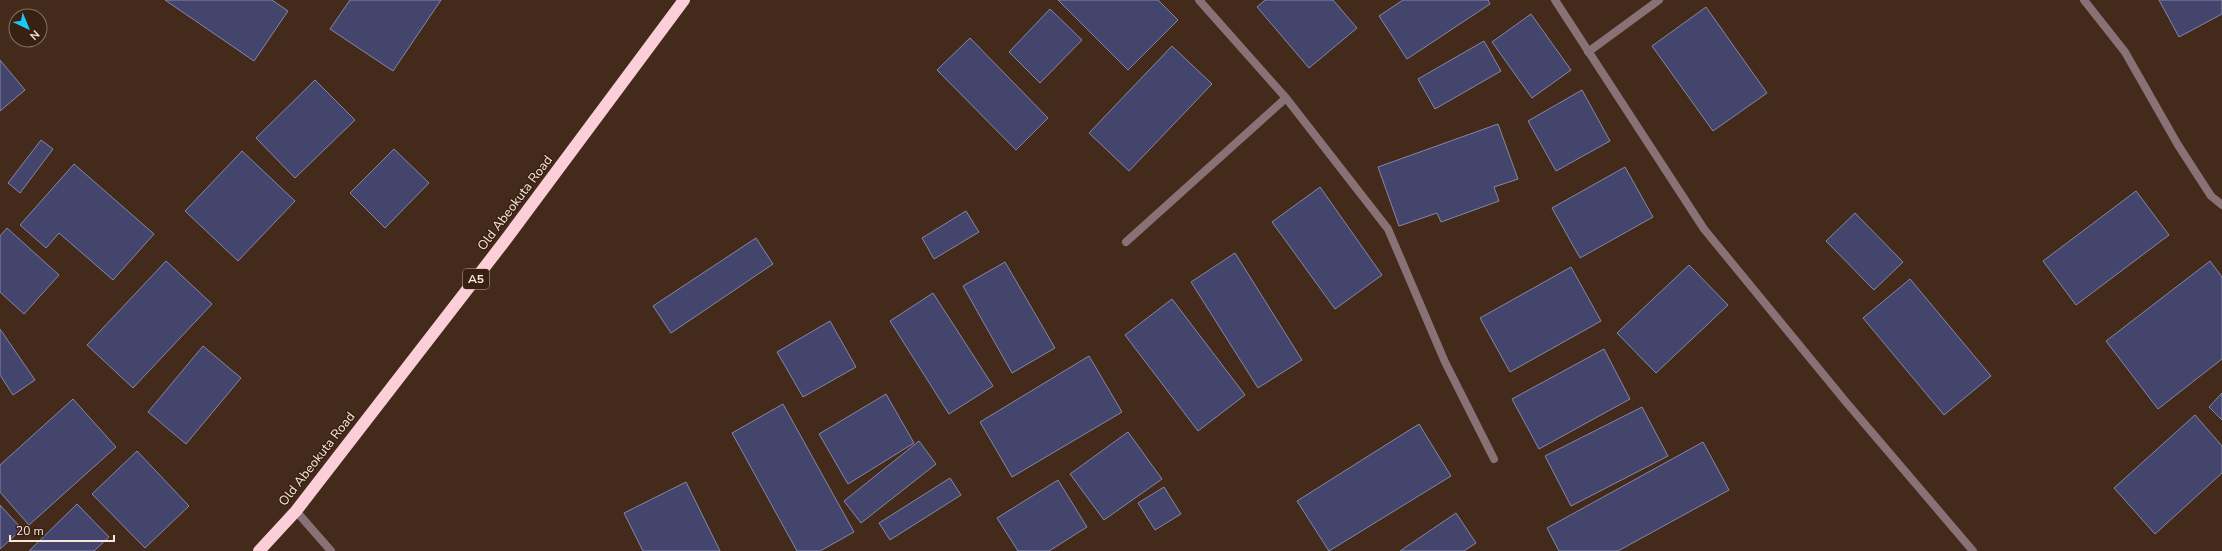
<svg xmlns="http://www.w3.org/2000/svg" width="2222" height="551" font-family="'Nunito Sans',sans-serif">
  <rect width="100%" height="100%" fill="#442a1b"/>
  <!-- building -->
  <path fill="#43456d" stroke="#8587a6" d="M 165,0 L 272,0 L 288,11 L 254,61 Z
    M 350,0 L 441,0 L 393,71 L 330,29 Z
    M 1058,0 L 1158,0 L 1178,20 L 1128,70 Z
    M 1265,0 L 1333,0 L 1357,28 L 1309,68 L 1257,7 Z
    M 1403,0 L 1488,0 L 1490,4 L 1407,59 L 1379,16 Z
    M 2159,0 L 2222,0 L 2222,14 L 2179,37 Z
    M 1706,7 L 1767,93 L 1713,131 L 1652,46 Z
    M 1050,9 L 1082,40 L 1040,83 L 1009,52 Z
    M 1531,14 L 1571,70 L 1532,98 L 1492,42 Z
    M 970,38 L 1048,118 L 1016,150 L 937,70 Z
    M 1484,41 L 1501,71 L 1435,109 L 1418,79 Z
    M 1172,46 L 1212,84 L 1129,171 L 1089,133 Z
    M 0,60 L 25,90 L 0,111 Z
    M 315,80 L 355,120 L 295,178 L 256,138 Z
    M 1582,90 L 1610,141 L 1556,171 L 1528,121 Z
    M 1498,124 L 1518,179 L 1494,187 L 1499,201 L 1441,222 L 1437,213 L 1399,226 L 1378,167 Z
    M 41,140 L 53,149 L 20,193 L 8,183 Z
    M 394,149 L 429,183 L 385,228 L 350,193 Z
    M 242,151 L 295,201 L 238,261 L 185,211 Z
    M 74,164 L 154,234 L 113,280 L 59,233 L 46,248 L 20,225 Z
    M 1625,167 L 1653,217 L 1580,258 L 1552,208 Z
    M 1320,187 L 1382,275 L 1335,309 L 1272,222 Z
    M 2136,191 L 2169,235 L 2076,305 L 2043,261 Z
    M 966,211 L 979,232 L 934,259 L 922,238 Z
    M 1855,213 L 1903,262 L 1874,290 L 1826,241 Z
    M 7,228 L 59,275 L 24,314 L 0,292 L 0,236 Z
    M 756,238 L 773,264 L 671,333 L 653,306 Z
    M 1235,253 L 1302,360 L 1258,388 L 1191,282 Z
    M 166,261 L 212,304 L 133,388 L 87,345 Z
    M 2210,261 L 2222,277 L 2222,359 L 2158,409 L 2106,341 Z
    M 1005,262 L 1055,348 L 1012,373 L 963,286 Z
    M 1689,265 L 1728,305 L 1656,373 L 1617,333 Z
    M 1571,267 L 1601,321 L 1510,372 L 1480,318 Z
    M 1910,279 L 1991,376 L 1944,415 L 1863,318 Z
    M 933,293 L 993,386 L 949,414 L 890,321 Z
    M 1172,299 L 1245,395 L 1198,431 L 1125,335 Z
    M 830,321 L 856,367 L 803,397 L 777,352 Z
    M 0,329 L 35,380 L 13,395 L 0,375 Z
    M 203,346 L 241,378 L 186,444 L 148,412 Z
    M 1604,349 L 1630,399 L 1539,449 L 1512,399 Z
    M 1089,356 L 1122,412 L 1012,477 L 980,422 Z
    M 2222,393 L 2222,420 L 2209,407 Z
    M 886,394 L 914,443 L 848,484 L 819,434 Z
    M 73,399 L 116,447 L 29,525 L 0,492 L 0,465 Z
    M 783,404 L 854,532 L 820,551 L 797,551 L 732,433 Z
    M 1642,407 L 1668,456 L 1571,506 L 1545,456 Z
    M 2195,415 L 2222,446 L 2222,473 L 2155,534 L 2114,488 Z
    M 1419,424 L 1451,476 L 1329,551 L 1297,501 Z
    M 1128,432 L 1162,479 L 1104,520 L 1070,474 Z
    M 919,441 L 936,464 L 861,523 L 844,501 Z
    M 1703,442 L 1729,490 L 1618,551 L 1559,551 L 1547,528 Z
    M 137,451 L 189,506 L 145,548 L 92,494 Z
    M 950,478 L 961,495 L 890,540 L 879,523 Z
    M 1058,480 L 1087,527 L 1049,551 L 1018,551 L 997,518 Z
    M 686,482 L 720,551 L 643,551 L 624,513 Z
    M 1164,487 L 1181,514 L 1155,530 L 1138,503 Z
    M 77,504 L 109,537 L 94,551 L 29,551 Z
    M 0,505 L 22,529 L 0,549 Z
    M 1456,513 L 1476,543 L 1464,551 L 1400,551 Z"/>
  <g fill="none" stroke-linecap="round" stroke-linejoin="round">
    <!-- street -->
    <path stroke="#897276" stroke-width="8" d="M 1199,0 L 1286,98 L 1388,229 L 1445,362 L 1494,459
      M 1555,0 L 1704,229 L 1846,402 L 1973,551
      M 2084,0 L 2125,52 L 2178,145 L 2211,196 L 2222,205
      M 1588,52 L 1659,0
      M 1126,242 L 1286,98
      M 296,511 L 331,551"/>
    <!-- highway -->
    <path stroke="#fcced7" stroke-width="12" d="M 259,551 L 296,511 L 504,242 L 684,0"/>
  </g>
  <g text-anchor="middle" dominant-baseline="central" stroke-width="3" stroke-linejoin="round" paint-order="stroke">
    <!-- shield labels -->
    <rect fill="#392112" stroke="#bfaca0" stroke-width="1" x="463" y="269" width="26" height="20" rx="3"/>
    <g font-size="12" font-weight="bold" fill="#f8e7dd">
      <text x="476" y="279">A5</text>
    </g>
    <!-- street labels -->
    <g font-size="13" fill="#f8e7dd" stroke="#392112">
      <text transform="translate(515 203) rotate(-53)">Old Abeokuta Road</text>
      <text transform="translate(317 459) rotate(-52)">Old Abeokuta Road</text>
    </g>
  </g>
  <!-- north arrow -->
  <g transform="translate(28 28) rotate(136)"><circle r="19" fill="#392112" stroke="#857063"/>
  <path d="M0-3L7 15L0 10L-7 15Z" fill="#18cafc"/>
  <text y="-6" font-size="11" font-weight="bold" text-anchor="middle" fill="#f8e7dd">N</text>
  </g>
  <!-- scale -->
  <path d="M10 535v6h104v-6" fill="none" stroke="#f8e7dd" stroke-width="2"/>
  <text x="16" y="535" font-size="12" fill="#f8e7dd" stroke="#392112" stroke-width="3" paint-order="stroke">20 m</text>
</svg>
